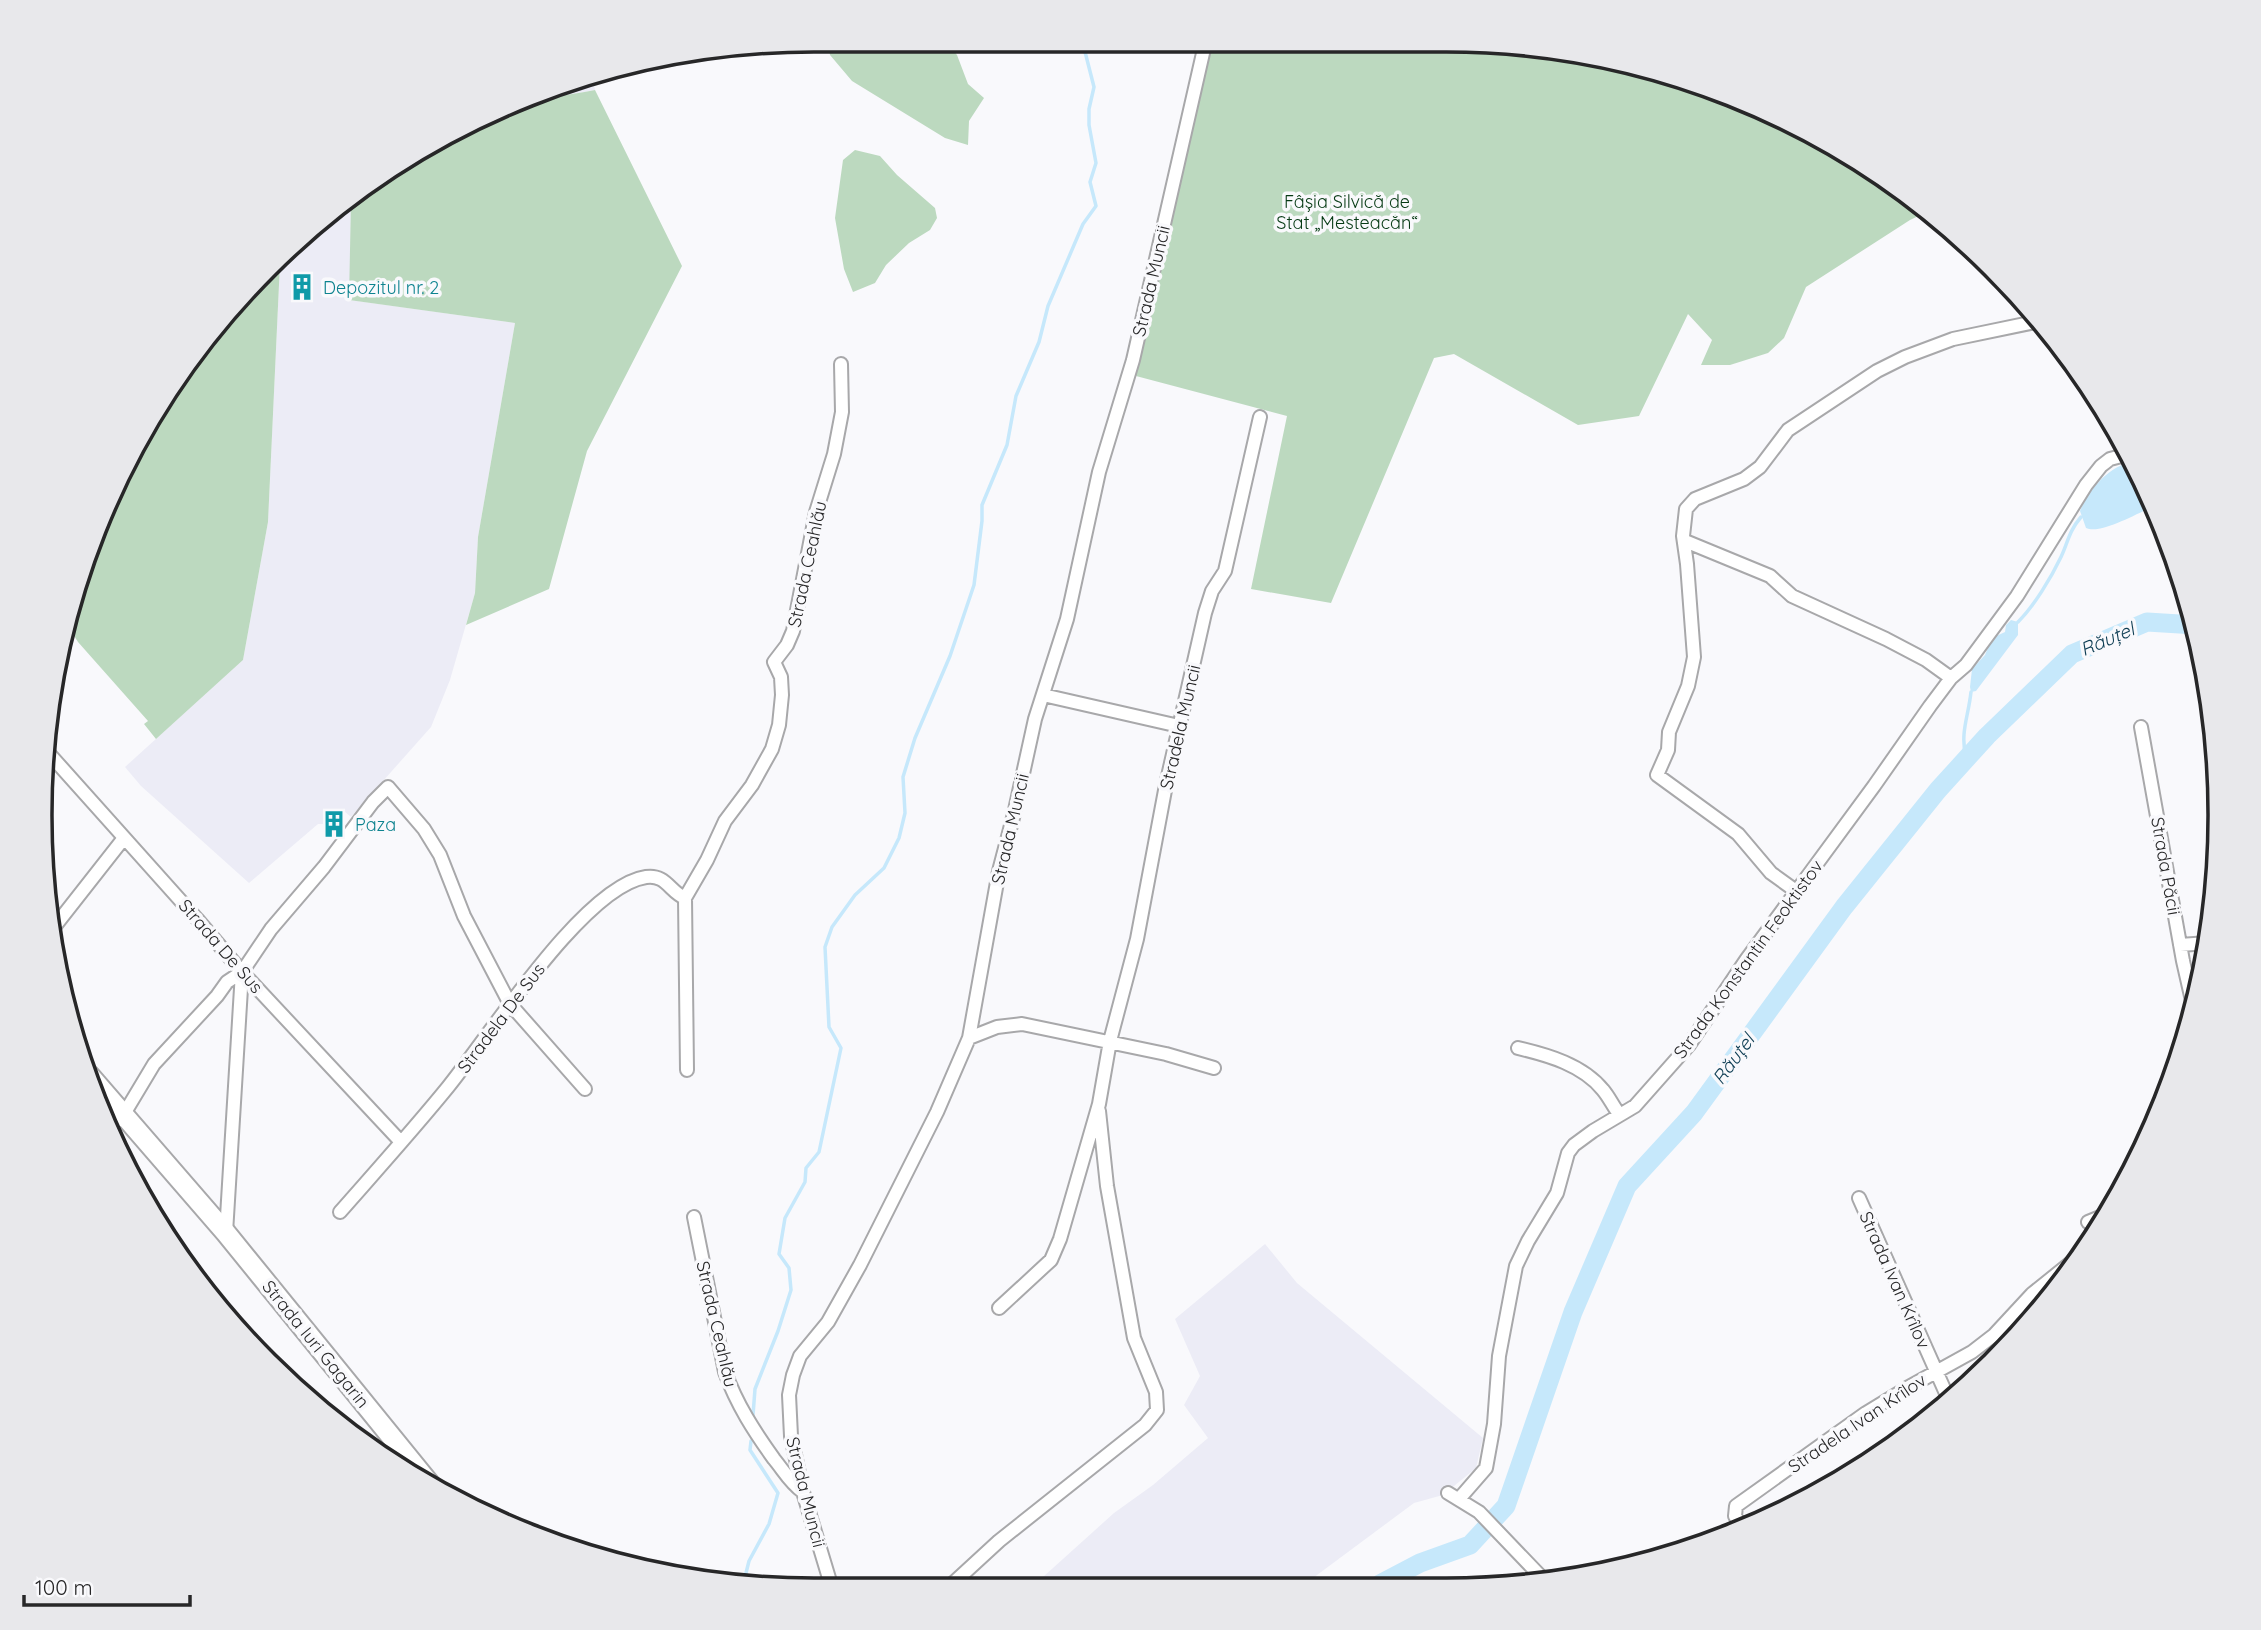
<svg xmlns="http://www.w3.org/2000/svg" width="2261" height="1630" font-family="Quicksand,sans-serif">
  <rect width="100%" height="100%" fill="#f9f9fc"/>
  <!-- built -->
  <path fill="#ececf6" d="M 592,75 L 595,90 L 508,107 Z
    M 351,200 L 350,300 L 515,323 L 478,537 L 475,593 L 450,680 L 431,727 L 351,817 L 344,811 L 334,819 L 338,823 L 334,828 L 329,824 L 318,824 L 249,883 L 141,786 L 125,767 L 243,660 L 268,522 L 280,263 Z
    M 1265,1244 L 1297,1283 L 1483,1438 L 1476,1468 L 1443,1495 L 1414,1503 L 1313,1578 L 1300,1579 L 1300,1585 L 1033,1586 L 1114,1513 L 1153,1485 L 1208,1438 L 1184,1405 L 1200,1376 L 1175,1319 Z"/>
  <!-- green -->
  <path fill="#bcd9bf" d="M 827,40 L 945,40 L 957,55 L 968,84 L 984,98 L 969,121 L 968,145 L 945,138 L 852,81 L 830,55 Z
    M 1212,40 L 1446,40 L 1646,67 L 1743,99 L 1876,171 L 1929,211 L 1910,220 L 1806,287 L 1784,338 L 1768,353 L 1730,365 L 1701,365 L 1712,340 L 1688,314 L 1639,416 L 1578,425 L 1454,354 L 1434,358 L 1331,603 L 1251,589 L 1287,416 L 1136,376 Z
    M 595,90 L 682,266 L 587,451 L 549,589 L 466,625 L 475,593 L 478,537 L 515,323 L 349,300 L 351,200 C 395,161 449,127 504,108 C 533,98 566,96 595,90 Z
    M 855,150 L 880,156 L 897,175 L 935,208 L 937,218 L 930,230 L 909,243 L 886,265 L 875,283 L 853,292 L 844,269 L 835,218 L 843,160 Z
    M 280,263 L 268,522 L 243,660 L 156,739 L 144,724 L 148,721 L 78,642 L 68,626 L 120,473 L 233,304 Z"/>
  <!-- water -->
  <path fill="#c6e8fb" d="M 2134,461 L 2141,472 L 2154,506 C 2138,513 2100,535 2086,528 L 2080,511 C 2090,488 2109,466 2134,461 Z
    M 2011,620 L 2018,622 L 2018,635 L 1976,691 L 1971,692 L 1970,687 L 1972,669 L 1985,655 L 1992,638 L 2005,632 L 2006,625 Z"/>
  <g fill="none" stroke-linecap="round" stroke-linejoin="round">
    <!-- stream -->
    <path stroke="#c6e8fb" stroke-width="3.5" d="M 2018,622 C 2034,606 2051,578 2061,557 C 2068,542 2069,531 2081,517
      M 1966,759 C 1960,731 1968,719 1971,692
      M 753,1415 L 755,1389 L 778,1331 L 791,1290 L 789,1268 L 779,1254 L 785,1218 L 805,1182 L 806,1168 L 819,1152 L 841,1048 L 829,1027 L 825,947 L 832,927 L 855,895 L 884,868 L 899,838 L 905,813 L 903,777 L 915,738 L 950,656 L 974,585 L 982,521 L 982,505 L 1007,445 L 1016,396 L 1039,342 L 1048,306 L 1083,224 L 1096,206 L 1090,182 L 1096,163 L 1089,125 L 1089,109 L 1094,87 L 1082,40
      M 743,1585 L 749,1561 L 769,1524 L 778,1493 L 750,1450 L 751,1441"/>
    <!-- river -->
    <path stroke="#c6e8fb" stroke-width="19" d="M 1380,1584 L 1420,1563 L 1470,1545 L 1506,1506 L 1573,1312 L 1627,1186 L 1694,1113 L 1844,907 L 1938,790 L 1987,736 L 2072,654 L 2147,622 L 2196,625"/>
    <defs>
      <path id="minor" d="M 1685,541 L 1770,576 L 1792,596 L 1886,639 L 1926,660 L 1951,678
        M 1043,695 L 1179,726
        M 2141,727 L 2183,961 L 2193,1005
        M 44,748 L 197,919 L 242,972 L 401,1142
        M 1796,891 L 1771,873 L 1738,834 L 1657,775 L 1668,750 L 1669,732 L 1688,686 L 1694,657 L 1687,564 L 1683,536 L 1686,509 L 1695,499 L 1744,479 L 1760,467 L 1788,430 L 1877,371 L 1905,357 L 1953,339 L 2040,321
        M 51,931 L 124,838
        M 2180,945 L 2208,943
        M 969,1038 L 997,1027 L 1022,1024 L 1166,1054 L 1214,1068
        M 1518,1048 C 1548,1055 1583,1065 1603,1090 C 1609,1097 1613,1106 1619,1114
        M 687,1070 L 685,898 L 707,860 L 725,821 L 752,785 L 772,749 L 779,725 L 782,695 L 781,677 L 774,662 L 787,645 L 793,631 L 816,512 L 834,454 L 842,412 L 841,364
        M 109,1129 L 124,1114 L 154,1064 L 217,996 L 227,982 L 242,972 L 271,929 L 324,867 L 373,802 L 388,787 L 424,829 L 440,855 L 464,916 L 510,1004 L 585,1089
        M 1859,1198 L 1949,1400
        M 340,1212 C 376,1171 413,1130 448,1087 C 488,1038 584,886 646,877 C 666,874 670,892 685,898
        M 694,1217 L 725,1372 C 737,1405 754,1431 774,1459 C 784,1471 790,1483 803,1492
        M 2088,1222 L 2110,1213
        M 226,1233 L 242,972
        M 999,1308 L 1051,1260 L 1060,1239 L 1099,1104 L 1110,1041 L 1137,939 L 1166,785 L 1205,613 L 1212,591 L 1225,571 L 1260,417
        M 1448,1493 L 1479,1512 L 1547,1583
        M 1459,1499 L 1486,1468 L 1494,1424 L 1499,1356 L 1516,1266 L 1528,1241 L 1557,1193 L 1568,1153 L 1574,1145 L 1593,1131 L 1635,1106 L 1689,1045 L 1746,960 L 1874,786 L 1930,706 L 1951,678 L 1966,665 L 2017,596 L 2086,485 L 2101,466 L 2110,459 L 2129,454
        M 1744,1530 L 1735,1516 L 1736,1506 L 1866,1413 L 1907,1388 L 1972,1352 L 1994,1335 L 2032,1294 L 2078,1257
        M 949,1587 L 999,1541 L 1145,1425 L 1157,1410 L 1156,1392 L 1134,1338 L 1107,1186 L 1099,1111
        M 832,1588 L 803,1492 L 791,1436 L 789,1395 L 793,1375 L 800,1356 L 828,1322 L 860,1265 L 937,1112 L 969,1038 L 999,871 L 1015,810 L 1035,719 L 1067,619 L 1099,472 L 1133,360 L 1206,40"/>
      <path id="primary" d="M 90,1076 L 226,1233 L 433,1488"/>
    </defs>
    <!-- minor casing -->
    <use href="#minor" stroke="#a8a8aa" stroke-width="16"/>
    <!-- primary casing -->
    <use href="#primary" stroke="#a8a8aa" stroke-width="23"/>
    <!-- minor -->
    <use href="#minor" stroke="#fff" stroke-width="12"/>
    <!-- primary -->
    <use href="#primary" stroke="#fff" stroke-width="19"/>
  </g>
  <!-- icons -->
  <defs>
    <symbol id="building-bare" viewBox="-9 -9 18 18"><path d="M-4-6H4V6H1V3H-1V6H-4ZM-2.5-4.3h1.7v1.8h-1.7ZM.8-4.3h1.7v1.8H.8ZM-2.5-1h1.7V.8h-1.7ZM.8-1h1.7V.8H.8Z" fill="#0f9aa8" stroke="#f9f9fc" stroke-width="2.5" paint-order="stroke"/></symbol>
  </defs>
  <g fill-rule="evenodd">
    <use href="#building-bare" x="283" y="268" width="38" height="38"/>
    <use href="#building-bare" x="315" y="805" width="38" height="38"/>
  </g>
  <g text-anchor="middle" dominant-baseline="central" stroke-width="7" stroke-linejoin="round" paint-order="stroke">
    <!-- park labels -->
    <g font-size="18" fill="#063a14" stroke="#f9f9fc">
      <text x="1347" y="201">Fâșia Silvică de<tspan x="1347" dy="21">Stat „Mesteacăn“</tspan></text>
    </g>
    <!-- street labels -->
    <g font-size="18" fill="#272728" stroke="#f9f9fc">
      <text transform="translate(1151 281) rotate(-77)">Strada Muncii</text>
      <text transform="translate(807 564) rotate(-78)">Strada Ceahlău</text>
      <text transform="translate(1180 727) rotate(-77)">Stradela Muncii</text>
      <text transform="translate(1010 829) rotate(-77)">Strada Muncii</text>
      <text transform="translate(2166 866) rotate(80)">Strada Păcii</text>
      <text transform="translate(221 946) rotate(49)">Strada De Sus</text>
      <text transform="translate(1748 959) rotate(-54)">Strada Konstantin Feoktistov</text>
      <text transform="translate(501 1018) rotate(-53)">Stradela De Sus</text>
      <text transform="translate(1895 1280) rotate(66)">Strada Ivan Krîlov</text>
      <text transform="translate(717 1324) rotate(77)">Strada Ceahlău</text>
      <text transform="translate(316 1344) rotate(51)">Strada Iuri Gagarin</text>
      <text transform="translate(1857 1423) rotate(-34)">Stradela Ivan Krîlov</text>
      <text transform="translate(806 1492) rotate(76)">Strada Muncii</text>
    </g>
    <!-- culture labels -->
    <g font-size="18" fill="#0d838f" stroke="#f9f9fc" text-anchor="start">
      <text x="323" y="287">Depozitul nr. 2</text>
      <text x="355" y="824">Paza</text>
    </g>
    <!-- water labels -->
    <g font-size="19" font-style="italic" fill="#0d3d53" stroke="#f9f9fc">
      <text transform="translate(2107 639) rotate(-23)">Răuțel</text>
      <text transform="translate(1733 1059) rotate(-54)">Răuțel</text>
    </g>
  </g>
  <!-- crop -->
  <path d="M0 0H2261V1630H0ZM814 52H1446A762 762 0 0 1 2208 814V816A762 762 0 0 1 1446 1578H814A762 762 0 0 1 52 816V814A762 762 0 0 1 814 52Z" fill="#e8e8eb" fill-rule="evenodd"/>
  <path fill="none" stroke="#272728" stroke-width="3.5" d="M814 52H1446A762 762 0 0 1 2208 814V816A762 762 0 0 1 1446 1578H814A762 762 0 0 1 52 816V814A762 762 0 0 1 814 52Z"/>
  <!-- scale -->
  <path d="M24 1595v10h166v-10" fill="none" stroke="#272728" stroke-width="3.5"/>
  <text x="35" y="1595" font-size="21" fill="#272728" stroke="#f9f9fc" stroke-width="5" paint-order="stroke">100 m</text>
</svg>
